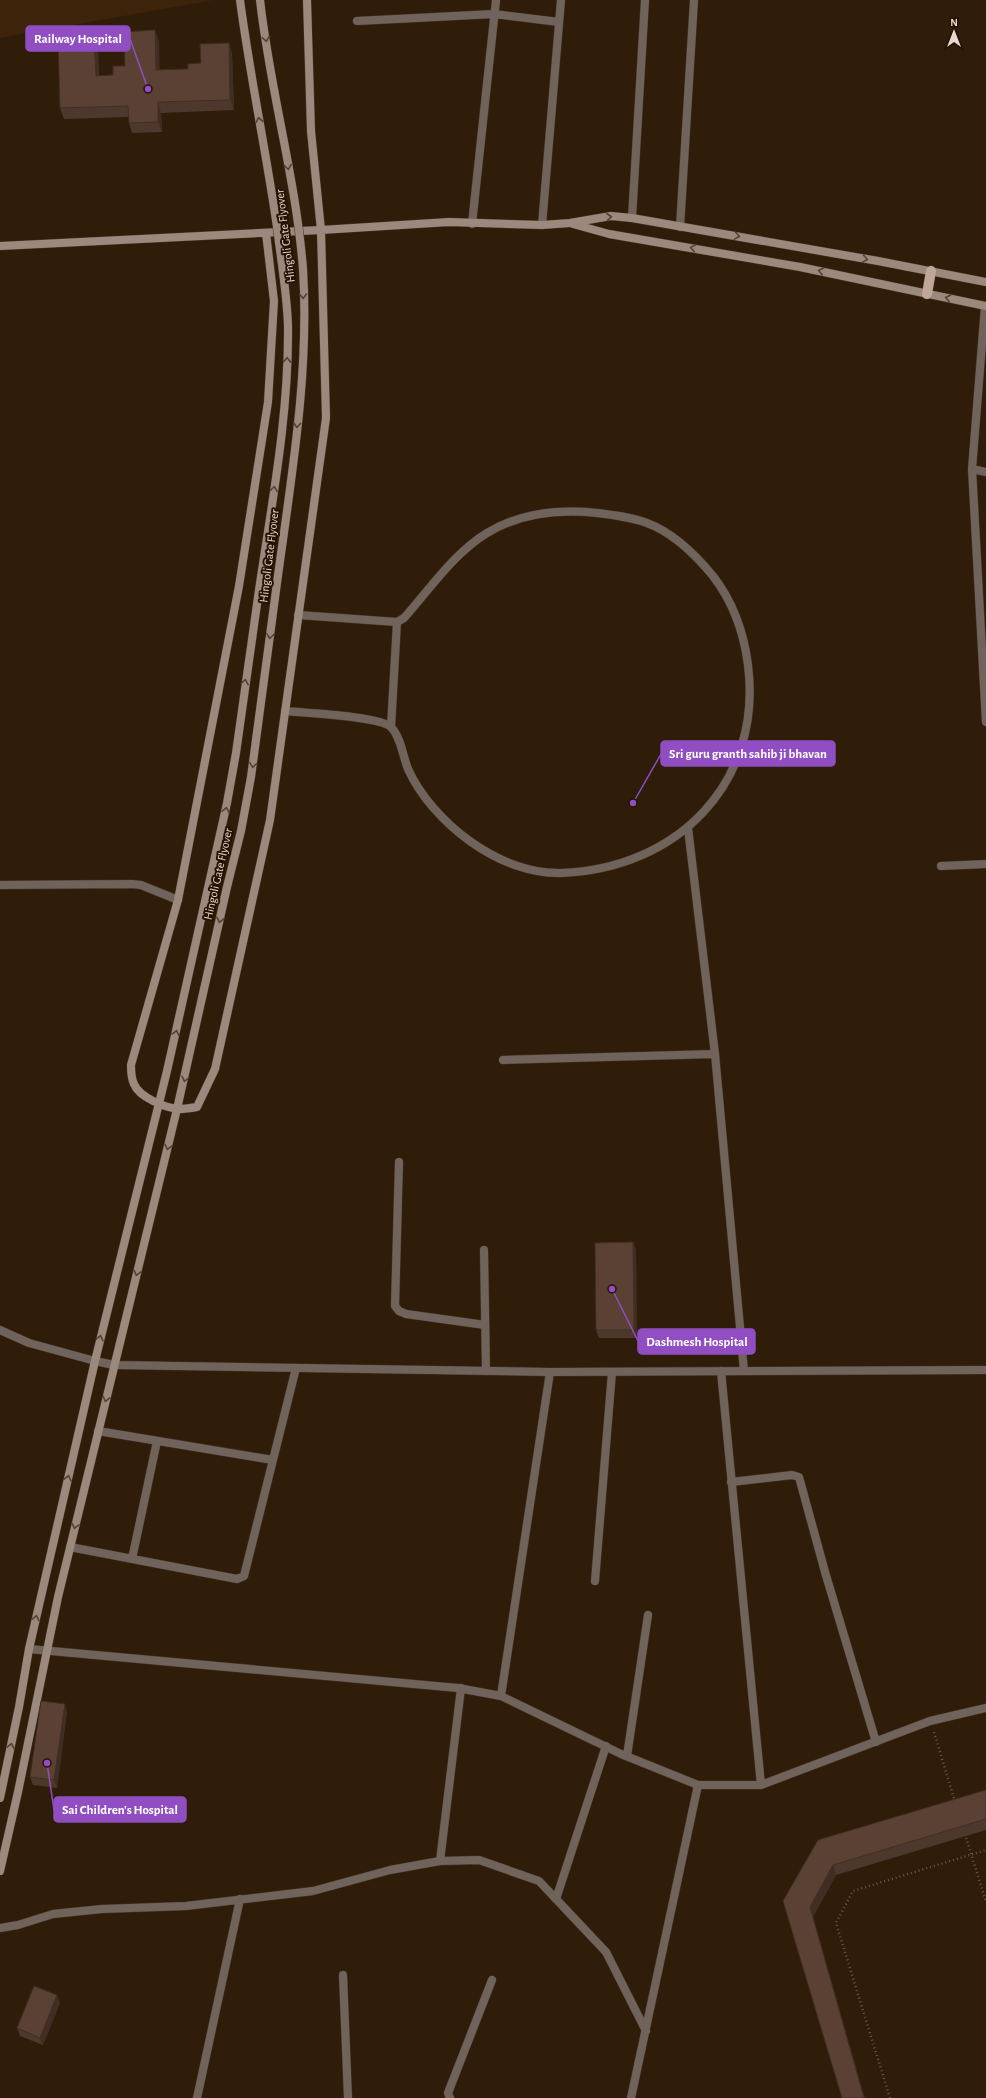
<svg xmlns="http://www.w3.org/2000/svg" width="986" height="2098" font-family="'Alegreya Sans',sans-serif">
  <rect width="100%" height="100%" fill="#2f1c09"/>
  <!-- built -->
  <path fill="#3c230a" d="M 0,0 L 214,0 L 0,38 Z"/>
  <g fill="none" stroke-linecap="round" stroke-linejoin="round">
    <defs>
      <path id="lane" d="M 285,711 C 305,713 379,716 391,727 C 401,737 403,757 408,769 C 432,822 500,875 561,873 C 677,869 763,783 748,665 C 744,633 733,602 713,576 C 695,554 674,533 647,523 C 631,517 614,515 597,513 C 560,509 520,513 487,533 C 454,553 429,590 404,618 L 397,622 L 298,615
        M 391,727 L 397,622
        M 688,828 L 715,1054 L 744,1371
        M 503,1060 L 715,1054
        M 399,1162 L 395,1306 L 399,1311 L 406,1314 L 485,1325
        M 484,1250 L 486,1371
        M 0,1330 L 29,1343 L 95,1361
        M 98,1431 L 273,1460
        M 70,1547 L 237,1579 L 244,1576 L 296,1368
        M 132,1559 L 157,1441"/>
      <path id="street" d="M 357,21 L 494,14 L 559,22
        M 632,218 L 645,0
        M 472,224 L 496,0
        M 542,225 L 561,0
        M 680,227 L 694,0
        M 985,306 L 972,469 L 986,722
        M 972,469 L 986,472
        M 941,866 L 986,864
        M 0,885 L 132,884 L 141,885 L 178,900
        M 95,1361 L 114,1365 L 550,1372 L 986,1370
        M 721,1371 L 761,1785
        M 731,1482 L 792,1475 L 799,1477 L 825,1572 L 876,1742
        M 595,1581 L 612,1372
        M 29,1649 L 458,1688 L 501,1696 L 621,1754 L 698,1785 L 761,1785 L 930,1721 L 986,1708
        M 501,1696 L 550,1372
        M 627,1756 L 648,1615
        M 440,1861 L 461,1688
        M 556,1899 L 606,1746
        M 0,1928 L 18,1925 L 53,1914 L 102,1909 L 186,1906 L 313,1891 L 390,1870 L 440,1861 L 479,1860 L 539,1881 L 606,1952 L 646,2031
        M 343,1975 L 348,2098
        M 197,2098 L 240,1899
        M 450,2098 L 448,2093 L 492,1980
        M 631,2098 L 698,1785"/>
      <path id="secondary" d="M 573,224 L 609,234 L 800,267 L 986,306
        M 266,233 L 274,301 L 268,402 L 239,586 L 178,900 L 131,1065 C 131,1072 131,1078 134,1084 C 139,1097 165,1108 179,1109 C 185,1109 191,1108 197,1107 L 215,1069 L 270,820 L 326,418 L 321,230 L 311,131 L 307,0
        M 0,246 L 321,230 L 449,222 L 542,225 L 570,223 L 611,216 L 632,218 L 878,261 L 986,282
        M 0,1798 L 19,1707 L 29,1649 L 95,1361 L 167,1071 L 227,803 L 236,753 L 258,597
        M 0,1871 L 18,1792 L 58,1597 L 177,1109 L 227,887 L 241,831 L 251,777 L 275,598"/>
      <path id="primary" d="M 927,294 L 931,271"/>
    </defs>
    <!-- lane casing -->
    <use href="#lane" stroke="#493624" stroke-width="9"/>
    <!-- street casing -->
    <use href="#street" stroke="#493624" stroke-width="9"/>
    <!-- secondary casing -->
    <use href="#secondary" stroke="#493624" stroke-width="9"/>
    <!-- primary casing -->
    <use href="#primary" stroke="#493624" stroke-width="11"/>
    <!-- path -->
    <path stroke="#6a5948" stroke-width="2.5" stroke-dasharray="1 3" stroke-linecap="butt" d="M 934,1732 L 955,1802
      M 965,1834 L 986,1902
      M 890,2098 L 836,1923 L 853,1891 L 986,1850"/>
    <!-- lane -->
    <use href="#lane" stroke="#6f635c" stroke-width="8"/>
    <!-- street -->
    <use href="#street" stroke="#6f635c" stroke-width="8"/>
    <!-- secondary -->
    <use href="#secondary" stroke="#9c897d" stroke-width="8"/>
    <!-- primary -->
    <use href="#primary" stroke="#bfa697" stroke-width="10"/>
    <defs>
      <path id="secondary-bridge" d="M 240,0 C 250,76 266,151 277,227 C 281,260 287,293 288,326 C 289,417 271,507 258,597
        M 260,0 C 270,90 296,179 303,269 C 310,379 289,490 275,598"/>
    </defs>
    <!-- secondary-bridge casing -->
    <use href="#secondary-bridge" stroke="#493624" stroke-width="9" stroke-linecap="butt"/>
    <!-- secondary-bridge -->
    <use href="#secondary-bridge" stroke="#9c897d" stroke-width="8"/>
  </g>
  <!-- wall -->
  <path fill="#4e382d" d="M 94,37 L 98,47 L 99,76 L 113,75 L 159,41 L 159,70 L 188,69 L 201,63 L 232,53 L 234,110 L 161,113 L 162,132 L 132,133 L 129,123 L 129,117 L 64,119 L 60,108 Z
    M 633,1242 L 636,1250 L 637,1338 L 599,1338 L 596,1330 Z
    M 67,1712 L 57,1788 L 33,1785 L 30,1777 Z
    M 986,1790 L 986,1830 L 836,1875 L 813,1917 L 783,1901 L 818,1840 Z
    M 60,2003 L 43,2045 L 20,2036 L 17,2028 Z"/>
  <!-- shaded-wall -->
  <path fill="#402e24" d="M 155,30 L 159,41 L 160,80 L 156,70 Z
    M 94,37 L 98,47 L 99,86 L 96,76 Z
    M 229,43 L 232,53 L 234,110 L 230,100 Z
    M 158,102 L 161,113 L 162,132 L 158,122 Z
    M 633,1242 L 636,1250 L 637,1338 L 634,1330 Z
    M 65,1704 L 67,1712 L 57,1788 L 54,1780 Z
    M 833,1865 L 836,1875 L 813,1917 L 865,2098 L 864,2098 L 810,1907 Z
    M 57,1995 L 60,2003 L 43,2045 L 40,2038 Z"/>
  <!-- building -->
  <path fill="#5b4134" stroke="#402e24" d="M 155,30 L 156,70 L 188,69 L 188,64 L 201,63 L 200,44 L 229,43 L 230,100 L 158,102 L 158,122 L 129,123 L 128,106 L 60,108 L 58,38 L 94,37 L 96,76 L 113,75 L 113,66 L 125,66 L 124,32 Z
    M 633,1242 L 634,1330 L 596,1330 L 595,1243 Z
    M 41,1701 L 65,1704 L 54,1780 L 30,1777 Z
    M 986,1790 L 986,1819 L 833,1865 L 810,1907 L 864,2098 L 842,2098 L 783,1901 L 818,1840 Z
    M 34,1986 L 57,1995 L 40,2038 L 17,2028 Z"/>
  <!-- one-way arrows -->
  <defs><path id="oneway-chevron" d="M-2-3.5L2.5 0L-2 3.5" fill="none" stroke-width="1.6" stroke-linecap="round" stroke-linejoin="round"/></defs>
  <g stroke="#554233">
    <use href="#oneway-chevron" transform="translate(266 39) rotate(80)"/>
    <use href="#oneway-chevron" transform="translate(259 120) rotate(-101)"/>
    <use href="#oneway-chevron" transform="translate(288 167) rotate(81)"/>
    <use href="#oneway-chevron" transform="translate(609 217) rotate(-5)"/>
    <use href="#oneway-chevron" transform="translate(737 236) rotate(10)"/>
    <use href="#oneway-chevron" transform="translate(693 248) rotate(-170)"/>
    <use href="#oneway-chevron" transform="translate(865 259) rotate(10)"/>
    <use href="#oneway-chevron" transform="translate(821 271) rotate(-168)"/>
    <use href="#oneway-chevron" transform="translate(303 296) rotate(89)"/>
    <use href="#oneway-chevron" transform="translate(948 298) rotate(-168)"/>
    <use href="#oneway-chevron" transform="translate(287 360) rotate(-89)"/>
    <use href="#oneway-chevron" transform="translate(297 425) rotate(95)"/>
    <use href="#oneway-chevron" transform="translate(274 489) rotate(-82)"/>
    <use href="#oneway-chevron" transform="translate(270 636) rotate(97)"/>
    <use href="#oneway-chevron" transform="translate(245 682) rotate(-81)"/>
    <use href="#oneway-chevron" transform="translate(253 765) rotate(98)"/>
    <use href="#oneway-chevron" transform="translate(226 810) rotate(-78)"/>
    <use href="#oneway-chevron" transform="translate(220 920) rotate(102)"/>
    <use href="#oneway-chevron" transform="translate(176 1033) rotate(-77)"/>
    <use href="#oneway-chevron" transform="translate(185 1079) rotate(103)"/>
    <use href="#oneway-chevron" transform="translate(168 1147) rotate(104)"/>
    <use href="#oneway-chevron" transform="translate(137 1273) rotate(104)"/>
    <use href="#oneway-chevron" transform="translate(100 1338) rotate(-76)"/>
    <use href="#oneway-chevron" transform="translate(106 1399) rotate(104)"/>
    <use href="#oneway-chevron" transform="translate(68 1478) rotate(-77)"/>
    <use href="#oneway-chevron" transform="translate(75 1526) rotate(104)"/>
    <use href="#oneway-chevron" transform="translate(36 1618) rotate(-77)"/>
    <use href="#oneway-chevron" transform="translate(11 1746) rotate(-78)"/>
  </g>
  <g text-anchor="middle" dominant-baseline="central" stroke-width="4" stroke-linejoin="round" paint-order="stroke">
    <!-- street labels -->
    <g font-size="12" fill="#e6d8cd" stroke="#251202">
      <text transform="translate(285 236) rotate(-97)">Hingoli Gate Flyover</text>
      <text transform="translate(269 556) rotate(-83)">Hingoli Gate Flyover</text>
      <text transform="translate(218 874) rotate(-77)">Hingoli Gate Flyover</text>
    </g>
  </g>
  <!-- callouts -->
  <path fill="none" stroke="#904ec2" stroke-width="1.5" d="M148 89L130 39M633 803L661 754M612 1289L638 1341M47 1763L54 1810"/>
  <g fill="#904ec2" stroke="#251202" stroke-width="1.5">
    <circle cx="148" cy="89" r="4"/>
    <circle cx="633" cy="803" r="4"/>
    <circle cx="612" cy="1289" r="4"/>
    <circle cx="47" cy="1763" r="4"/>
  </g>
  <g fill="#904ec2" stroke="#904ec2" stroke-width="1.5">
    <rect x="26" y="26" width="104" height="25" rx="4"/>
    <rect x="661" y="741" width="174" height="25" rx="4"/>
    <rect x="638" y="1329" width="117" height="25" rx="4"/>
    <rect x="54" y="1797" width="132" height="25" rx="4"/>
  </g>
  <g font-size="13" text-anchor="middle" font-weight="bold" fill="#fff">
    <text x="78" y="43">Railway Hospital</text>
    <text x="748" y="758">Sri guru granth sahib ji bhavan</text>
    <text x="697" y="1346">Dashmesh Hospital</text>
    <text x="120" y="1814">Sai Children's Hospital</text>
  </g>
  <!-- north arrow -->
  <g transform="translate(954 32)" stroke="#251202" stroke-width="3" paint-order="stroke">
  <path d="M0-3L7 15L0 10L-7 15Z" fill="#e6d8cd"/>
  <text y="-6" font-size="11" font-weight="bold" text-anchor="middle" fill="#e6d8cd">N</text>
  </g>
</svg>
